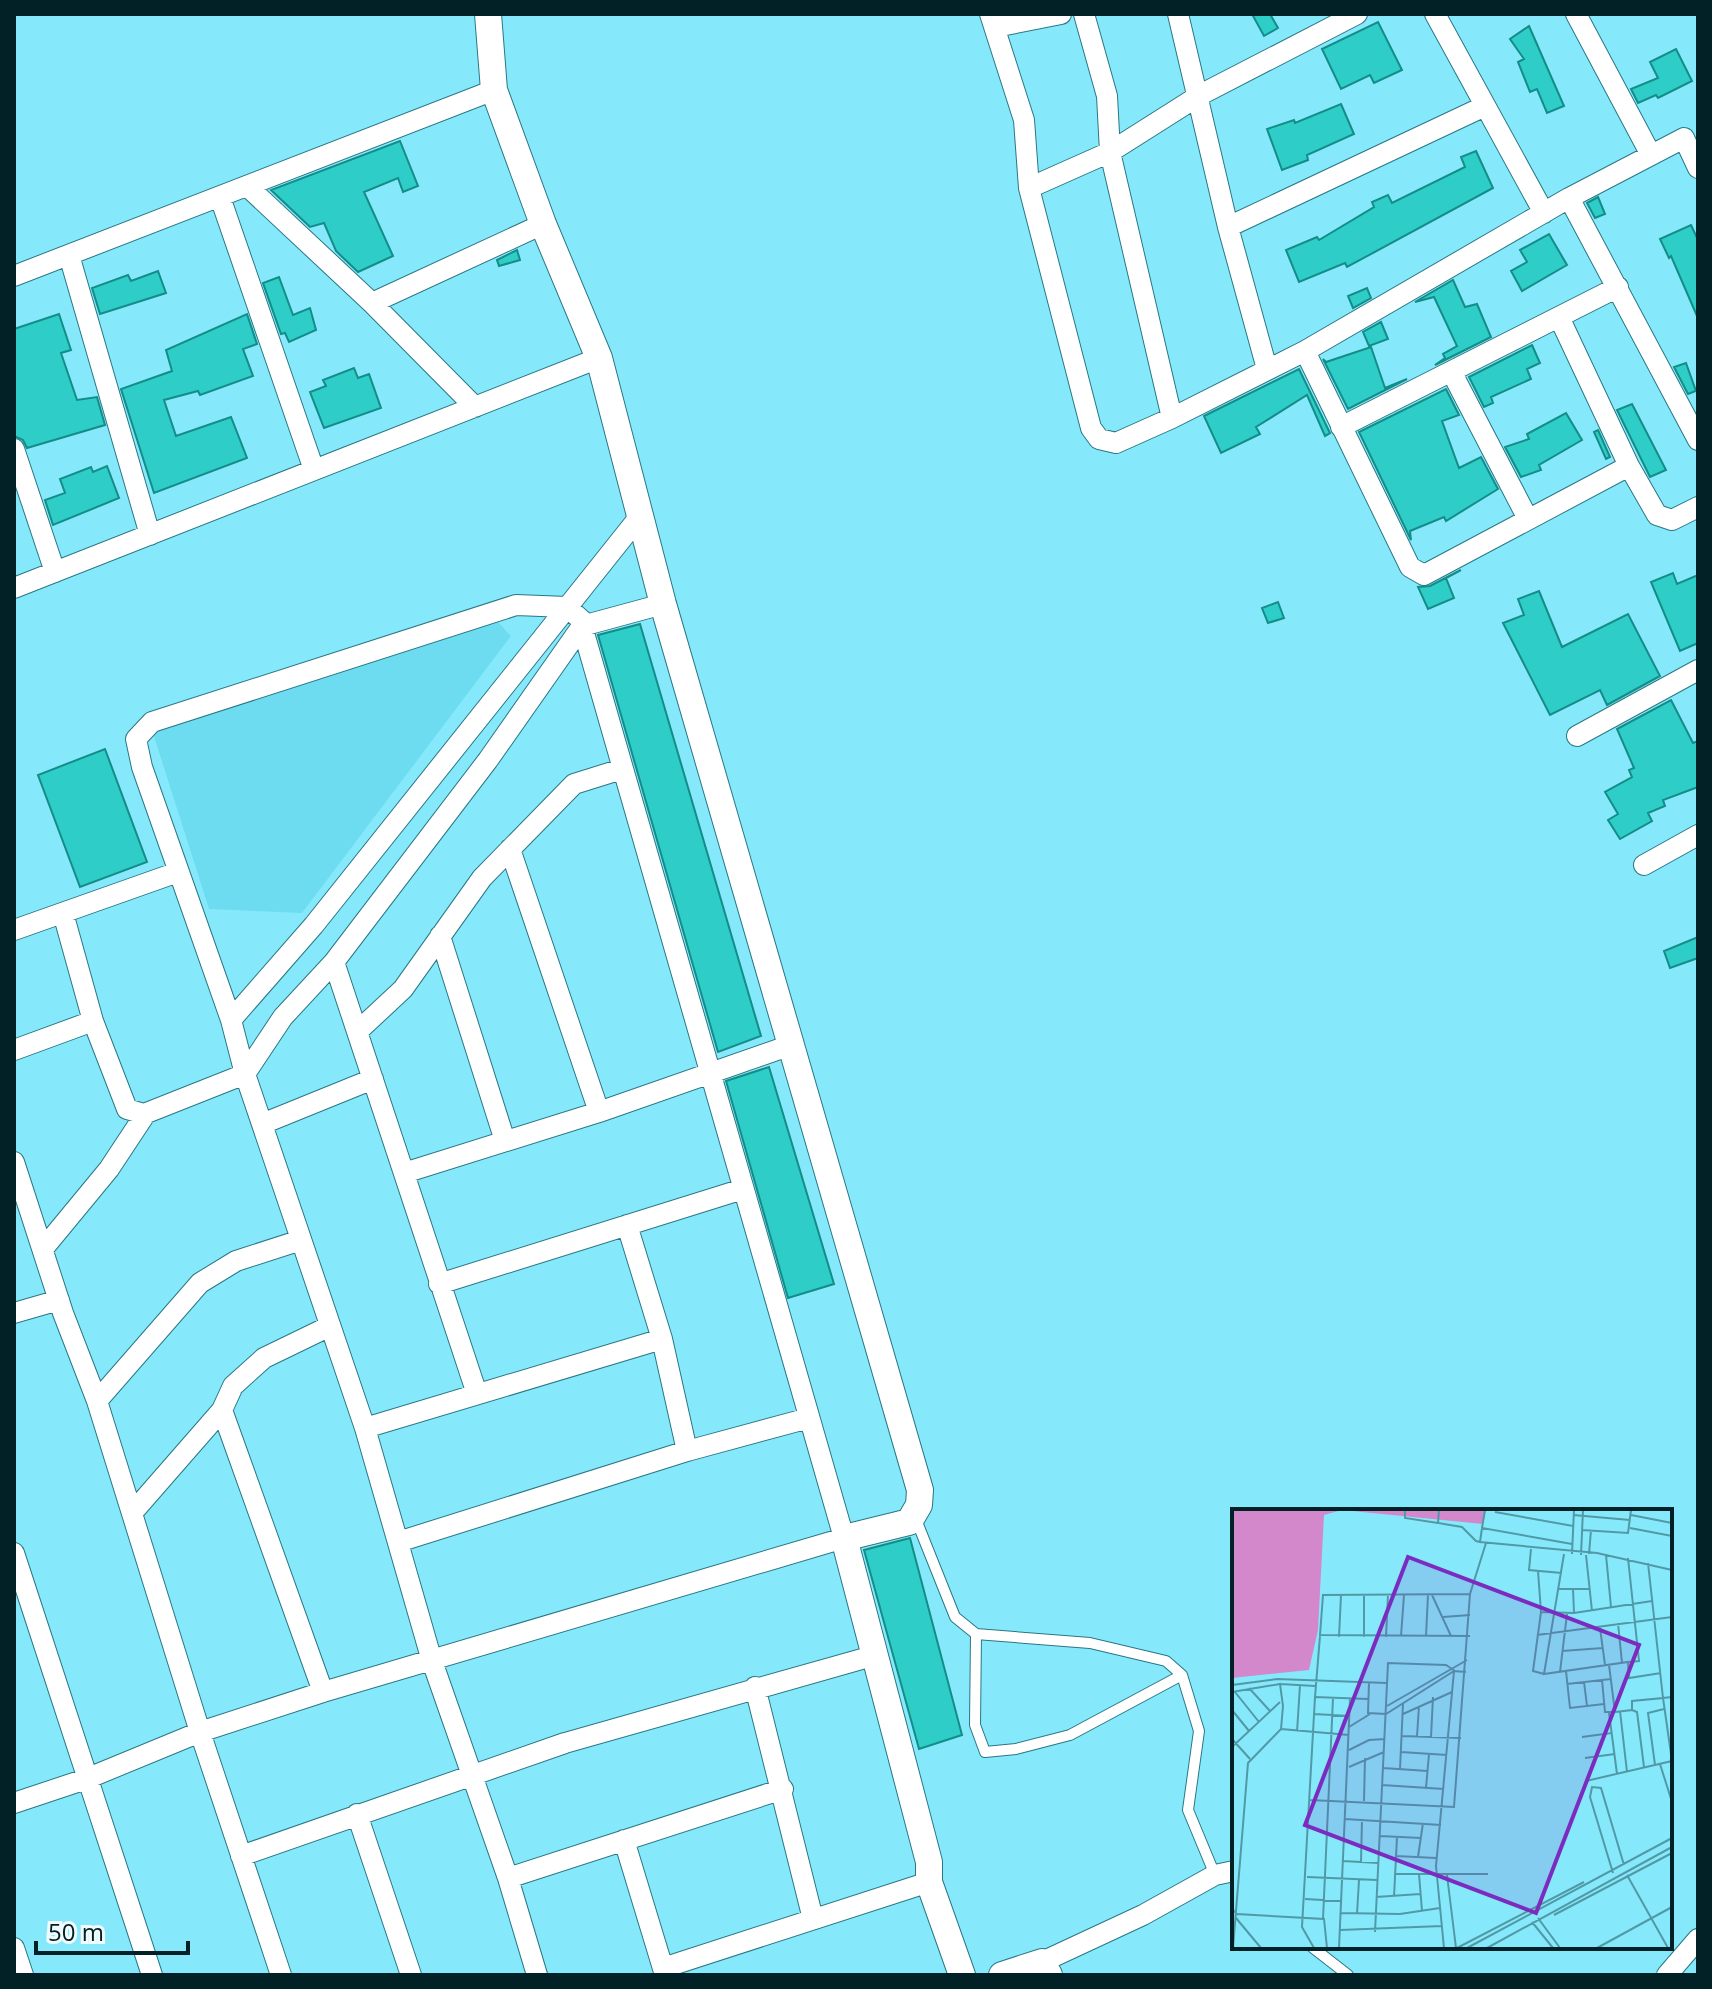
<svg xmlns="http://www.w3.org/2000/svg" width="1712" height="1989" font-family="'Open Sans',sans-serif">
  <rect width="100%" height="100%" fill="#86e9fb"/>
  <!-- built -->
  <path fill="#6ddcf0" d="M 498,622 L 511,636 L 302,913 L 209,909 L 152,730 Z"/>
  <!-- building -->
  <path fill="#2ecdc7" stroke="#148c88" stroke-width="2" d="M 1252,14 L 1270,14 L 1278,28 L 1264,36 Z
    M 1378,22 L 1402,70 L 1374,83 L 1370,75 L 1341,89 L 1322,49 Z
    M 1529,26 L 1564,106 L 1547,113 L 1537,89 L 1530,92 L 1518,62 L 1524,59 L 1510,39 Z
    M 1676,49 L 1692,81 L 1658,98 L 1656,95 L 1638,103 L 1631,89 L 1658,78 L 1650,62 Z
    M 1341,104 L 1354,134 L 1307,155 L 1308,160 L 1282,170 L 1267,129 L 1294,120 L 1295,123 Z
    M 400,141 L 418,186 L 403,192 L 398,178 L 364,192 L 393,256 L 358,272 L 336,251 L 324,223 L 310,227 L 271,190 Z
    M 1476,151 L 1493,188 L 1347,267 L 1345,263 L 1299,282 L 1286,250 L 1317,237 L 1319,240 L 1374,207 L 1372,202 L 1388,195 L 1392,203 L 1465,167 L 1461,157 Z
    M 1598,197 L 1605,214 L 1595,218 L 1587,203 Z
    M 1691,225 L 1698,240 L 1697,316 L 1671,256 L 1669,258 L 1660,239 Z
    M 1549,234 L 1567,265 L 1522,291 L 1511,271 L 1527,262 L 1520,250 Z
    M 517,250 L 520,260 L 499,266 L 497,260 Z
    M 158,271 L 166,293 L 100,314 L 92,288 L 128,275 L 131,281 Z
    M 279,277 L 293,315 L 310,308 L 316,330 L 289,342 L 285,333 L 281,334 L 263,283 Z
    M 1453,280 L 1465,307 L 1477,304 L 1491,337 L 1435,365 L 1445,358 L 1443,354 L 1457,346 L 1434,297 L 1415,302 Z
    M 1367,288 L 1371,298 L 1353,308 L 1348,296 Z
    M 59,314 L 71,350 L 61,353 L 77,400 L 97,397 L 105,425 L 27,448 L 23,440 L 14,436 L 14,329 Z
    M 247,314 L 257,344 L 243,349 L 253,376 L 200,395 L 198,391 L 164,400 L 176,436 L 231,417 L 247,458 L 154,493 L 121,389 L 172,371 L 166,350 Z
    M 1381,322 L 1388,339 L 1369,346 L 1363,332 Z
    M 1532,345 L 1540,363 L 1527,369 L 1531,379 L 1491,397 L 1493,403 L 1484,407 L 1469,377 Z
    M 1371,347 L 1385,388 L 1407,379 L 1348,409 L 1323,359 L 1326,362 Z
    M 1686,363 L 1696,391 L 1688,394 L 1674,367 Z
    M 354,368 L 358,378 L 369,374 L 381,408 L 324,428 L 310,392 L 326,386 L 323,380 Z
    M 1299,369 L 1330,433 L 1325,436 L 1307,395 L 1256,427 L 1260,434 L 1221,453 L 1204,416 Z
    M 1446,389 L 1459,415 L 1442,421 L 1459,468 L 1481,457 L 1498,489 L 1446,521 L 1444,517 L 1410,531 L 1411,540 L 1359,432 Z
    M 1632,404 L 1666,470 L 1650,477 L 1617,410 Z
    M 1566,413 L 1582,440 L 1539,465 L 1541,470 L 1521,477 L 1505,447 L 1529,439 L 1527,434 Z
    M 1598,430 L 1610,457 L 1606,459 L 1594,432 Z
    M 107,466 L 119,498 L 53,525 L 45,500 L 65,493 L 60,479 L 91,467 L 93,472 Z
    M 1461,570 L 1446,578 L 1454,598 L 1428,609 L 1418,587 L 1430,586 Z
    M 1673,573 L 1677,584 L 1698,575 L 1698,643 L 1680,651 L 1651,582 Z
    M 1539,591 L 1562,647 L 1628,614 L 1660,676 L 1607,705 L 1600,690 L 1550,715 L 1503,623 L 1524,615 L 1518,599 Z
    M 1278,602 L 1284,618 L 1268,623 L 1262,608 Z
    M 640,624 L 761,1036 L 718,1052 L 598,635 Z
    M 1671,700 L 1693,743 L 1698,741 L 1698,787 L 1663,800 L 1665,806 L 1648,813 L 1652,821 L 1620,839 L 1608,820 L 1618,814 L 1605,792 L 1632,777 L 1629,770 L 1634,768 L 1617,729 Z
    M 105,749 L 147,862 L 80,887 L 38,775 Z
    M 1698,937 L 1698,958 L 1670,968 L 1664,951 Z
    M 769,1067 L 834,1284 L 788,1298 L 726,1081 Z
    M 910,1538 L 962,1735 L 919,1749 L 864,1550 Z"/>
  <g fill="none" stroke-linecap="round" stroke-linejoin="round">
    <defs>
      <path id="service" d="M 915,1517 L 955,1617 L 976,1634 L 1090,1643 L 1166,1661 L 1182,1675 L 1199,1731 L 1188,1810 L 1215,1875
        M 976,1634 L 975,1725 L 985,1752 L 1016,1749 L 1070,1735 L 1182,1675
        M 1312,1947 L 1348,1975"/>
      <path id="minor" d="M 990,14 L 1024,120 L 1029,188 L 1091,428 L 1099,439 L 1116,443 L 1172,418
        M 1084,14 L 1107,96 L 1110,152 L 1172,418 L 1305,351 L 1569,198 L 1684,138 L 1698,168
        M 1178,14 L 1228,227 L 1267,369
        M 1435,14 L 1544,213
        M 1576,14 L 1651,155
        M 995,27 L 1061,14
        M 247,186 L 372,303 L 475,407
        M 1029,188 L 1110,152 L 1200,95 L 1357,14
        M 220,197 L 314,470
        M 1569,198 L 1698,440
        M 1228,227 L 1485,106
        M 69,255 L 150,535
        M 14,276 L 494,90
        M 372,303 L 543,224
        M 1559,317 L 1629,466 L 1657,515 L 1672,520 L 1698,507
        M 1305,351 L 1410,567 L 1424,575 L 1629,466
        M 1452,373 L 1528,519
        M 1341,427 L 1618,287
        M 14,449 L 55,572
        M 14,588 L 599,358
        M 1577,736 L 1698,670
        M 510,849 L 599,1112
        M 1644,865 L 1698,835
        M 63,913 L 93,1021 L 127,1109 L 144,1114 L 245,1074 L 283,1017 L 334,962 L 488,760 L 582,626 L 663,604
        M 14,930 L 178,872
        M 440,936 L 505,1141
        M 334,962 L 477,1394
        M 231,1020 L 314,925 L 640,516
        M 358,1031 L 403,989 L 482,878 L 574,784 L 622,769
        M 14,1050 L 93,1021
        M 262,1124 L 373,1079
        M 14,1162 L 63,1313 L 97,1401 L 200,1732 L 281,1975
        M 404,1173 L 599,1112 L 791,1045
        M 627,1225 L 662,1339 L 687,1451
        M 43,1249 L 109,1169 L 146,1113
        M 439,1284 L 743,1189
        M 14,1313 L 59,1300
        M 97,1401 L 200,1283 L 236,1261 L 301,1240
        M 222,1410 L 323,1692
        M 365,1428 L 662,1339
        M 133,1512 L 222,1410 L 233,1386 L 264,1358 L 330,1326
        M 398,1542 L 687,1451 L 809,1418
        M 14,1553 L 152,1975
        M 755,1687 L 813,1919
        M 14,1803 L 86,1779 L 200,1732 L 323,1692 L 844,1538 L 582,626
        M 357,1814 L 411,1975
        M 624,1840 L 665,1975
        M 241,1856 L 565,1743 L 876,1655
        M 508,1878 L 783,1789
        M 14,1948 L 23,1975
        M 1042,1962 L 1143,1915 L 1215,1875 L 1234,1871
        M 663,1968 L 929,1882
        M 537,1975 L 508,1878 L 432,1661 L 365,1428 L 245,1074 L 231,1020 L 142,767 L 136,739 L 152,722 L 516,605 L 567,607 L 587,625
        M 1667,1975 L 1698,1939"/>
      <path id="tertiary" d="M 488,14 L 494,90 L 543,224 L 599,358 L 663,604 L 920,1490 L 919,1505 L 909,1522 L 844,1538 L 929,1862 L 929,1882 L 962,1975
        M 1002,1975 L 1042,1962 L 1049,1975"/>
    </defs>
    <!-- service casing -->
    <use href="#service" stroke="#297784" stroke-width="12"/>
    <!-- minor casing -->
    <use href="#minor" stroke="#297784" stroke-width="22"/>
    <!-- tertiary casing -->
    <use href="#tertiary" stroke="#297784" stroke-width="28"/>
    <!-- service -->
    <use href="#service" stroke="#fff" stroke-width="10"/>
    <!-- minor -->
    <use href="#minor" stroke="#fff" stroke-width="20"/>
    <!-- tertiary -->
    <use href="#tertiary" stroke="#fff" stroke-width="26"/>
  </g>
  <!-- overview -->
  <g transform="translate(1232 1509)">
    <rect width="440" height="440" fill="#86e9fb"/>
    <path d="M 0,1 L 254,1 L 251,15 L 110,1 L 92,6 L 86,121 L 77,161 L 0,169 Z" fill="#d288ca"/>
    <path fill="none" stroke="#5199a6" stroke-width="2" d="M 173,1 L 173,9 L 206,14M 207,1 L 206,14 L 230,18 L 244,32 L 248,33 L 250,19M 253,1 L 250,19 L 340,35M 263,3 L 341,17M 341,6 L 398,11M 399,6 L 440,14M 398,19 L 440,27M 350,21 L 396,24 L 399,1M 248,33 L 365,44 L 440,61M 299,40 L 297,61 L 330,64M 332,45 L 312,165 L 396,153 L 397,169 L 429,164M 340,45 L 342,1M 357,45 L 359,21M 349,46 L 351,1M 354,46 L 360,102M 374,46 L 379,98M 306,62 L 309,103 L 301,162 L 312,165M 326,80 L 358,80M 341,80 L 342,104M 238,85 L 91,86 L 88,126 L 238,127M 200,86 L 219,127M 309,103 L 342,104 L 420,92M 211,108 L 238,106M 386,114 L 390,154M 368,119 L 373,156M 305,126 L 440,108M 169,127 L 172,86M 194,127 L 196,86M 107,128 L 109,86M 132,128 L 132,86M 154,128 L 156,86M 330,142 L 371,139M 396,153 L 407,152 L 396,49M 334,162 L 338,199 L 372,195M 328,163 L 335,105M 370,171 L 373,203 L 383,203 L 377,156M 352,173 L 355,197M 137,174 L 136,204 L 154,205 L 222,162 L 234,163M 48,175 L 83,177M 335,175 L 379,170M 0,176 L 45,170 L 155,174M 17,179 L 38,202M 0,183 L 48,175 L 51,197 L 49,220 L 16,254 L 1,439M 3,183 L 27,213M 83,188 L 88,127M 155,197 L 235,151M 0,201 L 17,222M 400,201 L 405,203 L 412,258M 388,202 L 395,263M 383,203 L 400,201 L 400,192 L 431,189 L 416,54M 377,204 L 385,265M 82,205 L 118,207M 171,205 L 220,183M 117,218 L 138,205M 49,220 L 117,226M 65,223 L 68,176M 170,227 L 229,229M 185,227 L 187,197M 199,228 L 201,188M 350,228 L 380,224M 0,230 L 18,250M 0,238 L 48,193M 117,241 L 137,231 L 153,230M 169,243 L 215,246M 353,249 L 383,245M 440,252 L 431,189 L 440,188M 428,255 L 440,293M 423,256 L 416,204 L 432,200M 117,258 L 152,243M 151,259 L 196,262M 168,260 L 171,195M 354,272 L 440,252M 150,276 L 212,280M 194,279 L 197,245M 78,291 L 222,298 L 238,85 L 254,34M 132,292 L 133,249M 113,310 L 209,316M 148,327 L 189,329M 164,347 L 204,349M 186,348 L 191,314M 111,352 L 146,354M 129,353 L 130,310M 381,364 L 358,288 L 360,278 L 369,279 L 392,356M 163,365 L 256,365M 187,365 L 190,402M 215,366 L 224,439M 395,366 L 436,439M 75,368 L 145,371M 144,388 L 188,385M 162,388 L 165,328M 73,390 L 109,392M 0,400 L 5,405 L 92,410 L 95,439M 109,404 L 168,405 L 208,399M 125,405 L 127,371M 322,406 L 440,344M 4,409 L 29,439M 306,409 L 328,439M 91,410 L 101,189M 300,413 L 321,439M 108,421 L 210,417M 143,423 L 156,154 L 214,156 L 223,162M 82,439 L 70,418 L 83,188 L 136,190M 107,439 L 118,190M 212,439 L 204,357 L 222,162M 225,439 L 352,373M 235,439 L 440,329M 255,439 L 440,338M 365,439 L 440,398"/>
    <path fill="#7b2cbf" fill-opacity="0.15" stroke="#7b2cbf" stroke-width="4" d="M 176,48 L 407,136 L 304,404 L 73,316 Z"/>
    <rect width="440" height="440" fill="none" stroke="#012126" stroke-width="4"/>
  </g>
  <!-- border -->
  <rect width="1712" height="1989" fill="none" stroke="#012126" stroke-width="32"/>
  <!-- scale -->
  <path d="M36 1941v12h152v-12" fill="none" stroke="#012126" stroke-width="4"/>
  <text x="48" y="1941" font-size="24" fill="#012126" stroke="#f1fafc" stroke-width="6" paint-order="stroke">50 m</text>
</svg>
